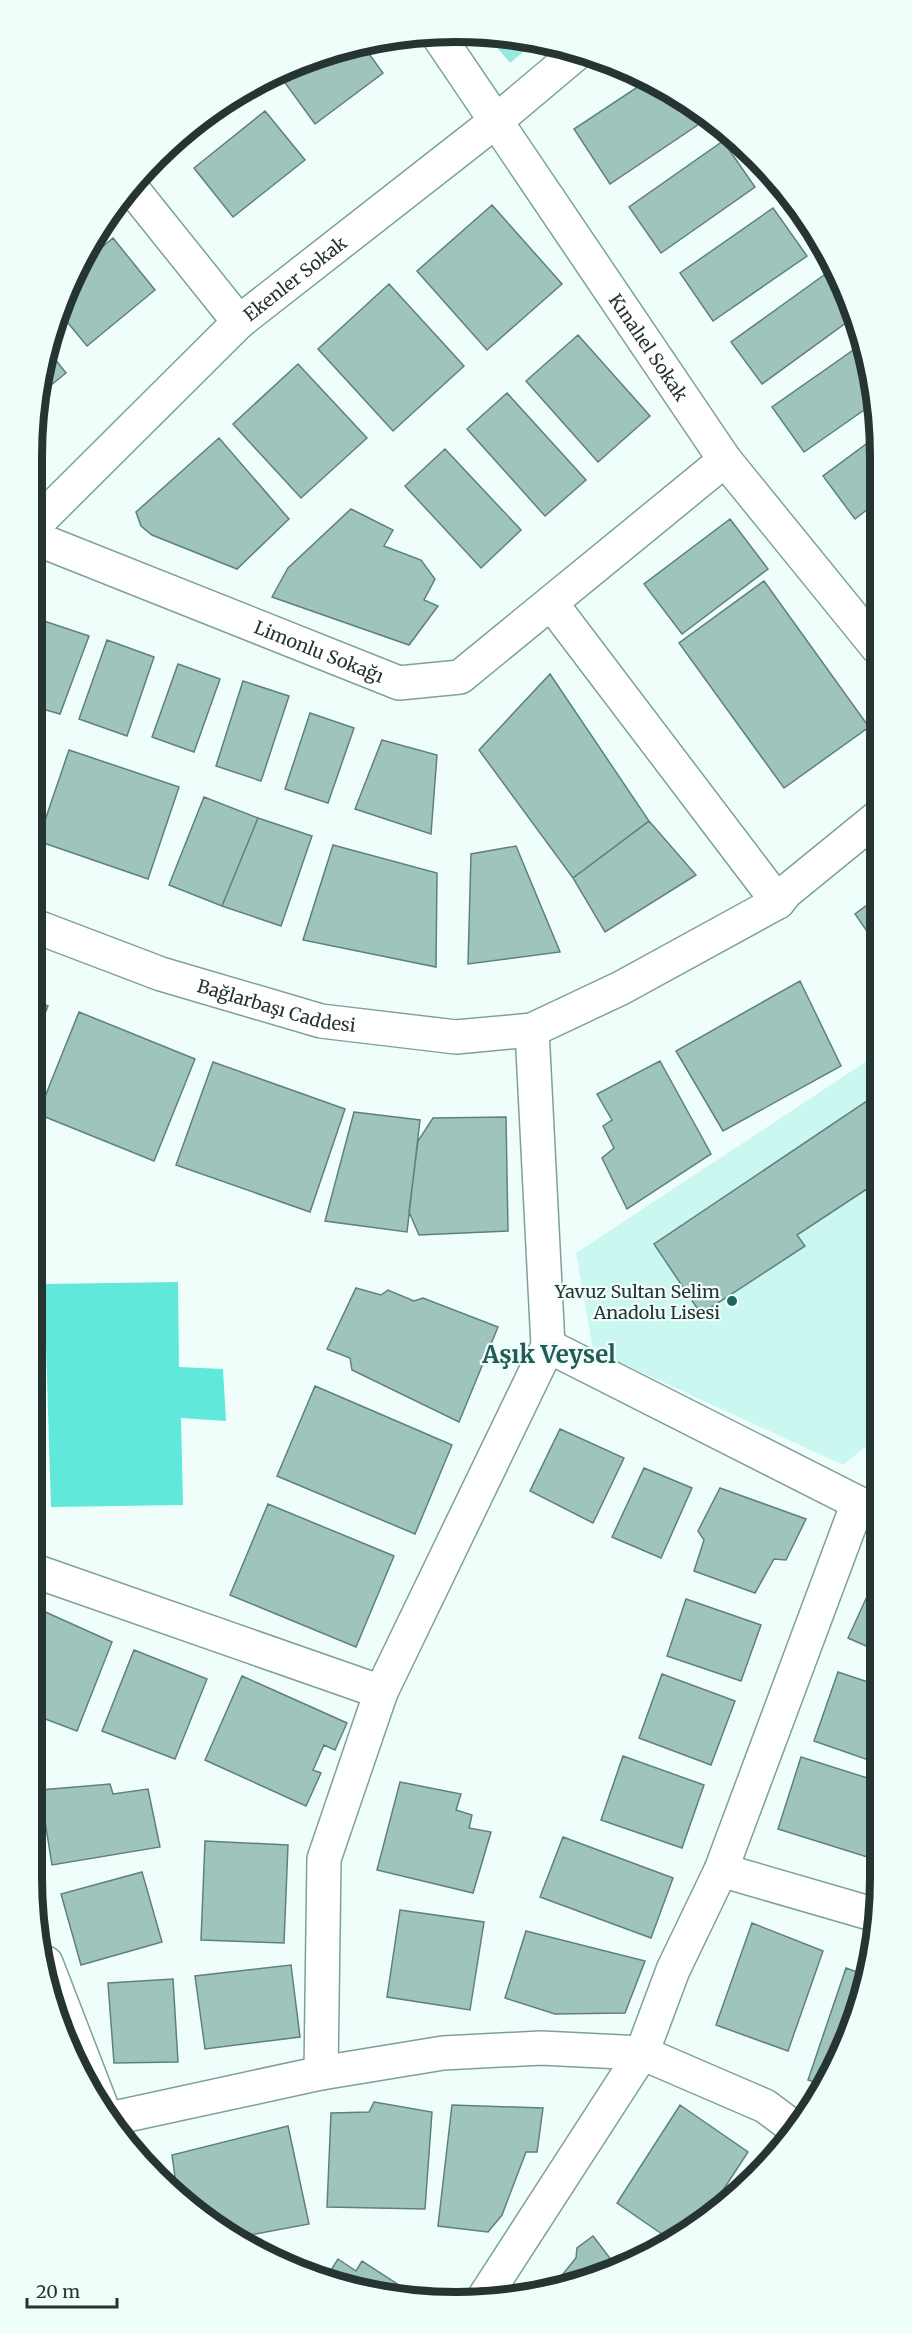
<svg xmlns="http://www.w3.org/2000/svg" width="912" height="2334" font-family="Merriweather,serif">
  <rect width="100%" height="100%" fill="#effefb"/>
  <!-- built -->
  <path fill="#caf8f1" d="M 876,1055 L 878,1059 L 879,1436 L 843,1465 L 593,1350 L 576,1253 Z"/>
  <!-- green -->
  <path fill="#97e8dd" d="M 485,33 L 536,41 L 510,63 Z"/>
  <!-- water -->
  <path fill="#60e9da" d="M 178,1282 L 179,1367 L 223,1369 L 226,1421 L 181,1418 L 183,1505 L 51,1507 L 44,1284 Z"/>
  <!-- building -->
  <path fill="#9fc3bd" stroke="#5f817c" stroke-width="1.5" d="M 362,44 L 383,73 L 315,124 L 278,73 L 320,54 Z
    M 645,82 L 692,103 L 705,120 L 610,184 L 574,129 Z
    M 244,88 L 249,96 L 174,151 L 169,145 L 176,137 Z
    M 265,111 L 305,160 L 233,217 L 194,168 Z
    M 723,141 L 755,187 L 661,253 L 629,207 Z
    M 492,205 L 562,284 L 487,350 L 417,271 Z
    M 773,208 L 807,256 L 713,321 L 680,273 Z
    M 113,238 L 155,290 L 87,346 L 59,312 L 75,270 Z
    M 824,275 L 854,317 L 762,384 L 731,342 Z
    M 389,284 L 464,366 L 393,431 L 318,349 Z
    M 578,335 L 650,416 L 598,462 L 526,381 Z
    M 862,344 L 877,401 L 804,452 L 772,407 Z
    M 46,348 L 66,373 L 40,394 Z
    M 298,364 L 367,438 L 301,498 L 233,424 Z
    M 507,393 L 586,480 L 545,516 L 467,429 Z
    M 877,436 L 877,502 L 855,519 L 823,476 Z
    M 219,438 L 289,519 L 237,569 L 152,535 L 141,526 L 136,512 Z
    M 445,449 L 521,530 L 481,568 L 405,486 Z
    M 351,509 L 393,530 L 384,546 L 421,560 L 435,579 L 424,600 L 438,606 L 409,645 L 272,597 L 288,568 Z
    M 730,519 L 768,569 L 682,634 L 644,584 Z
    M 764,581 L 869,727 L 784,788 L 679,643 Z
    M 32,617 L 89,636 L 60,714 L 32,706 Z
    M 107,640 L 154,657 L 127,736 L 79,719 Z
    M 178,664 L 220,679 L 194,752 L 152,737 Z
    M 550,674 L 649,821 L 573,878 L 479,750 Z
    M 243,681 L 289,696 L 261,781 L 216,766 Z
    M 310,713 L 354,728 L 328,803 L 285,789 Z
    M 32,735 L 45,741 L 32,762 Z
    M 382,740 L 437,755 L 431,834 L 355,809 Z
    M 69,750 L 179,787 L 148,879 L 38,841 Z
    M 204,797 L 258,818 L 222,906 L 169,885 Z
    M 258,818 L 312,836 L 281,926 L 222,906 Z
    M 649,821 L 696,875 L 605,932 L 573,878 Z
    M 333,845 L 437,873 L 436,967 L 303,940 Z
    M 516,846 L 560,952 L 468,964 L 471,854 Z
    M 878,897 L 878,947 L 855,914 Z
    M 800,981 L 841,1066 L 723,1131 L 676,1051 Z
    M 32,1000 L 48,1006 L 32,1046 Z
    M 79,1012 L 195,1059 L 154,1161 L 38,1114 Z
    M 660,1061 L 711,1154 L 627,1209 L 602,1158 L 614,1148 L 603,1126 L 612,1120 L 597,1094 Z
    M 213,1062 L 345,1109 L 310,1212 L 176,1165 Z
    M 879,1093 L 879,1181 L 797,1235 L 805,1246 L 701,1314 L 654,1244 Z
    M 354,1112 L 420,1120 L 407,1232 L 325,1221 Z
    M 506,1117 L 508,1231 L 419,1235 L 409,1212 L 418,1141 L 433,1118 Z
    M 356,1288 L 381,1295 L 388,1290 L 414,1301 L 423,1298 L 498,1327 L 459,1422 L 352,1370 L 350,1358 L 327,1349 Z
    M 315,1386 L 452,1445 L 415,1534 L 277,1476 Z
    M 560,1429 L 624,1458 L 593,1523 L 530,1491 Z
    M 644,1468 L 692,1488 L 661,1558 L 612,1537 Z
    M 720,1488 L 806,1519 L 786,1560 L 774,1559 L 755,1593 L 694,1571 L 704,1540 L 698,1531 Z
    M 268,1504 L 394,1556 L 356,1647 L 230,1595 Z
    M 880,1568 L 880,1652 L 848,1638 Z
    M 686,1599 L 761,1625 L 741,1681 L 667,1656 Z
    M 32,1606 L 112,1642 L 77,1731 L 32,1714 Z
    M 134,1650 L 207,1679 L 175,1759 L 102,1731 Z
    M 838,1672 L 880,1686 L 880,1764 L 814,1741 Z
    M 662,1674 L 735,1701 L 711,1765 L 639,1738 Z
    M 242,1676 L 347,1723 L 335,1750 L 324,1745 L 313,1770 L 321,1773 L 306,1806 L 205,1760 Z
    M 623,1756 L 704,1785 L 682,1848 L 601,1820 Z
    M 801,1757 L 880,1782 L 880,1861 L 778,1829 Z
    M 400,1782 L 461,1794 L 456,1810 L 472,1815 L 469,1828 L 491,1832 L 473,1893 L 377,1870 Z
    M 110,1784 L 113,1794 L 148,1789 L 160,1847 L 52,1865 L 40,1790 Z
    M 563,1837 L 673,1878 L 651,1938 L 540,1897 Z
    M 205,1841 L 288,1845 L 284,1943 L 201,1940 Z
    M 142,1872 L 162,1942 L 81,1965 L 61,1894 Z
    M 400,1910 L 484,1922 L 470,2010 L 387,1997 Z
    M 752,1923 L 823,1951 L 788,2051 L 716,2025 Z
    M 526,1931 L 645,1961 L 625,2013 L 555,2014 L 505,1998 Z
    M 291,1965 L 300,2037 L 205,2049 L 195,1976 Z
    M 846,1968 L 868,1976 L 866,1988 L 837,2066 L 825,2085 L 808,2080 Z
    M 173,1979 L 178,2062 L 114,2063 L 108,1983 Z
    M 374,2102 L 432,2112 L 425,2209 L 327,2207 L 331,2113 L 369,2112 Z
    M 452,2105 L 543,2108 L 537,2152 L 526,2152 L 502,2215 L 488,2232 L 438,2226 Z
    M 680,2105 L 748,2152 L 705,2218 L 692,2231 L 672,2241 L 617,2203 Z
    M 288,2126 L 309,2224 L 244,2236 L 214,2217 L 201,2211 L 177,2191 L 172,2155 Z
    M 593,2236 L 619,2270 L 549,2291 L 576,2258 L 577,2248 Z
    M 338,2259 L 356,2271 L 362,2261 L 419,2298 L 400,2299 L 324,2281 Z"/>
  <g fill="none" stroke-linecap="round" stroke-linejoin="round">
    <defs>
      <g id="street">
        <path id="s1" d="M 437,34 L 725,460 L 877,647"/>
        <path d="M 130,186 L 239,322"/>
        <path id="s2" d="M 32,528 L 239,322 L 496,121 L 578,52"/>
        <path id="s3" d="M 32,537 L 399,683 L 460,677 L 725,460"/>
        <path d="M 551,603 L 778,902"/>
        <path d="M 548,1346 L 880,1514"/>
        <path d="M 32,1570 L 381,1692"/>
        <path d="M 721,1870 L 876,1915"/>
        <path d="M 46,1963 L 104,2113"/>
        <path d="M 321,2073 L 324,1859 L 381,1692 L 548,1346 L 532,1030 L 621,988 L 778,902 L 786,892 L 878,817"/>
        <path d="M 109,2119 L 321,2073 L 443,2053 L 541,2048 L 642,2053 L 765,2106 L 797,2130"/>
        <path d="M 485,2296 L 642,2053 L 673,1970 L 721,1870 L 858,1503"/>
      </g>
      <g id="secondary">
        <path id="s4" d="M 32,925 L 161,974 L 321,1021 L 456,1037 L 532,1030"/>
      </g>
    </defs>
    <!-- street casing -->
    <use href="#street" stroke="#7ea09b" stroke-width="36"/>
    <!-- secondary casing -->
    <use href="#secondary" stroke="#7ea09b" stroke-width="36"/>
    <!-- street -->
    <use href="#street" stroke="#fff" stroke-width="33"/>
    <!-- secondary -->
    <use href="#secondary" stroke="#fff" stroke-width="33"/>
  </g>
  <!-- markers -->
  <circle fill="#1a655d" stroke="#effefb" stroke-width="2" cx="732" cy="1301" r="6"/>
  <g text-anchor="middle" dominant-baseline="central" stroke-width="4.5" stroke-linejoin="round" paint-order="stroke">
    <!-- street labels -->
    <g font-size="18" fill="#263432" stroke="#effefb">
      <text stroke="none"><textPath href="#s2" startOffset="363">Ekenler Sokak</textPath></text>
      <text stroke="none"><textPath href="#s1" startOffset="378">Kınalıel Sokak</textPath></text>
      <text stroke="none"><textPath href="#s3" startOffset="309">Limonlu Sokağı</textPath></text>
      <text stroke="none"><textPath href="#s4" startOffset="258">Bağlarbaşı Caddesi</textPath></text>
    </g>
    <!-- poi labels -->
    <g font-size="18" fill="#263432" stroke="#effefb" text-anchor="end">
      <text x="720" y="1291">Yavuz Sultan Selim<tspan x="720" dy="21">Anadolu Lisesi</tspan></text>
    </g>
    <!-- district labels -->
    <g font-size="24" font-weight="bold" fill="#225b55" stroke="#effefb">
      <text x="549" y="1354">Aşık Veysel</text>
    </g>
  </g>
  <!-- crop -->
  <path d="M0 0H912V2334H0ZM456 42H456A414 414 0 0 1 870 456V1878A414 414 0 0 1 456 2292H456A414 414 0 0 1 42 1878V456A414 414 0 0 1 456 42Z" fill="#effefb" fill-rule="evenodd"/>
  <path fill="none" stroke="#263432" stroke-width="8" d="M456 42H456A414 414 0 0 1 870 456V1878A414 414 0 0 1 456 2292H456A414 414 0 0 1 42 1878V456A414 414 0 0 1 456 42Z"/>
  <!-- scale -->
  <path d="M27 2298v9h90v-9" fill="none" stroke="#263432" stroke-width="3"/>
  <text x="36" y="2298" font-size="18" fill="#263432" stroke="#effefb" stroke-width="4.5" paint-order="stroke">20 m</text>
</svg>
